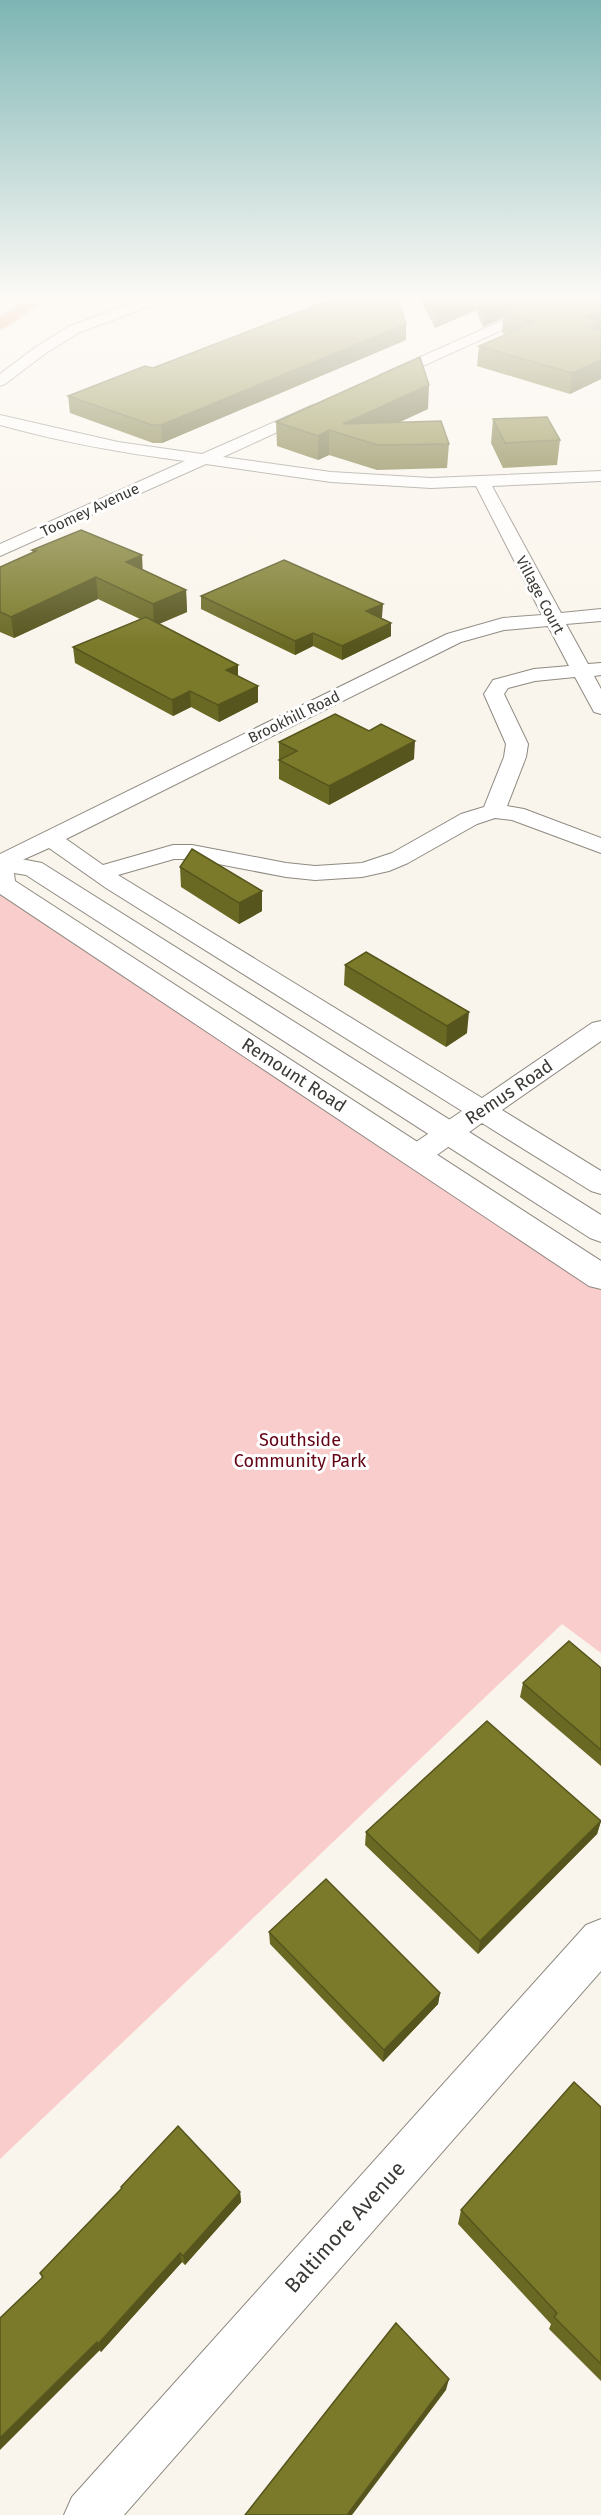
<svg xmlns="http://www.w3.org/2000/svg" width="601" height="2515" font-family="'Fira Sans',sans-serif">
  <rect width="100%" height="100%" fill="#faf5ec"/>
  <!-- green -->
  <path fill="#f9cdcc" d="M 0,867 L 2,885 L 601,1277 L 601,1653 L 562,1624 L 0,2159 Z"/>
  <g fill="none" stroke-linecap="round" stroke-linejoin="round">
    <defs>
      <path id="street" d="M 156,294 L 176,294 L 174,297 L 78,333 L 46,353 L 5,384 L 0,386 L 0,374 L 36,347 L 68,327 Z
        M 562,294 L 581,294 L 390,381 L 380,381 L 377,378 L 380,375 Z
        M 313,405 L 319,407 L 321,410 L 319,413 L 223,457 L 331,472 L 431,478 L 601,471 L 601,481 L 492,486 L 561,613 L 601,609 L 601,621 L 566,624 L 588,664 L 601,663 L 601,675 L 594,676 L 601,689 L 601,714 L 594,712 L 575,677 L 535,681 L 508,688 L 504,694 L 528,744 L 526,757 L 507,806 L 524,809 L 601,838 L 601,853 L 512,820 L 495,818 L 477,824 L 408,863 L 389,871 L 362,877 L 315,880 L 286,877 L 192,859 L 174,859 L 118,875 L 482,1098 L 592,1023 L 601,1021 L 601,1041 L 502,1110 L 601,1171 L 601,1194 L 591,1191 L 482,1123 L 427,1162 L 417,1165 L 407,1162 L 403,1155 L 407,1148 L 462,1111 L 106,888 L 49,848 L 0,870 L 0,854 L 447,634 L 503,618 L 542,615 L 476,486 L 431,488 L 331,482 L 206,464 L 0,556 L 0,544 L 185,461 C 122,453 61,442 0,425 L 0,415 L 118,442 L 202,454 ZM 548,626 L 569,666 L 534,669 L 493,680 L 484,694 L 506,744 L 504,757 L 484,807 L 461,814 L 392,853 L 362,863 L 315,866 L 286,863 L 192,845 L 173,845 L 103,865 L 66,839 L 461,642 L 504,630 Z
        M 601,1919 L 601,1971 L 124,2515 L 64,2515 L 72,2497 L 586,1925 Z"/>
      <path id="secondary" d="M 0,855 L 42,863 L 601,1215 L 601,1242 L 590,1238 L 26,875 L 14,873 L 15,881 L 601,1261 L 601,1289 L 589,1286 L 0,894 Z"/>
      <path id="highway" d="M 36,294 L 54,294 L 6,327 L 0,329 L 0,317 Z"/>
    </defs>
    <!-- street casing -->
    <use href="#street" stroke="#8e8981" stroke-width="2"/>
    <!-- secondary casing -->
    <use href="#secondary" stroke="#8e8981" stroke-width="2"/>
    <!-- highway casing -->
    <use href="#highway" stroke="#d4d3d3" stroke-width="2"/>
    <!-- street -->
    <use href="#street" fill="#fff" fill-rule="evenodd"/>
    <!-- secondary -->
    <use href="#secondary" fill="#fff" fill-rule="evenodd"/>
    <!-- highway -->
    <use href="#highway" fill="#e08249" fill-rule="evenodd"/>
  </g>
  <!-- wall -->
  <path fill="#6a6924" d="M 418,294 L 601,294 L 601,379 L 570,394 L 477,366 L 479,346 L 507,334 L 502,333 L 503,318 L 483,327 L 476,310 L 435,328 Z
    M 406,340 L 162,443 L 153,443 L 70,413 L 68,396 L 153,368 Z
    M 428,409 L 399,422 L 449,444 L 447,468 L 377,470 L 329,455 L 318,460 L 277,446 L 276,422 Z
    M 493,419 L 560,440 L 557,465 L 503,468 L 491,443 Z
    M 32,550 L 143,570 L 186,590 L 187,612 L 159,624 L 238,665 L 238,677 L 258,686 L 258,702 L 219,722 L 191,707 L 173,716 L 75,663 L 73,647 L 140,619 L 98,599 L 14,638 L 0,632 L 0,567 L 33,553 Z
    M 201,596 L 382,617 L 381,618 L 391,623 L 391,636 L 342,660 L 313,646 L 295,655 L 201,609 Z
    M 279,742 L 414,759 L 329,805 L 279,779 Z
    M 180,867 L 262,911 L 239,924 L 181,887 Z
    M 345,965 L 467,1033 L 446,1047 L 344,985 Z
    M 601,1668 L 601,1766 L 520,1697 L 523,1683 Z
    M 601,1821 L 597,1834 L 478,1954 L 365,1845 L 366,1832 Z
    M 269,1932 L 440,1993 L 438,2004 L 383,2062 L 270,1944 Z
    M 601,2107 L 601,2381 L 549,2329 L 551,2324 L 458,2224 L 461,2210 Z
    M 121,2187 L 240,2192 L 241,2202 L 185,2265 L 182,2262 L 101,2352 L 42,2278 L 40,2273 L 121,2189 Z"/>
  <!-- shaded-wall -->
  <path fill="#56551d" d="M 470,294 L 477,294 L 476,310 L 435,328 L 436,309 Z
    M 515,294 L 556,294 L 503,313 L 503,318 L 483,327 L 484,308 Z
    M 601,311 L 601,336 L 587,347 L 587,317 Z
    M 406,324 L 406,340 L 162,443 L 161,425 Z
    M 601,360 L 601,379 L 570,394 L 572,373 Z
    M 429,385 L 428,409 L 361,440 L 343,424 Z
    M 329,430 L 329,455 L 318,460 L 318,436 Z
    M 142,555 L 143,576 L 126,562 Z
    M 96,577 L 98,599 L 14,638 L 11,617 Z
    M 186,590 L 187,612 L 154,626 L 153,604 Z
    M 383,604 L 382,617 L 366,625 L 366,611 Z
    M 391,623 L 391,636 L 342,660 L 342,646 Z
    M 313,633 L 313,646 L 295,655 L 295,641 Z
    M 238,665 L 238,681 L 226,670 Z
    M 258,686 L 258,702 L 219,722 L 218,705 Z
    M 190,691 L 191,707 L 173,716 L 172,700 Z
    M 415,741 L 414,759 L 329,805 L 329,786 Z
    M 262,891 L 262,911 L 239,924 L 239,903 Z
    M 469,1012 L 467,1033 L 446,1047 L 447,1026 Z
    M 601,1821 L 597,1834 L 478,1954 L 480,1941 Z
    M 440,1993 L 438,2004 L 383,2062 L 384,2050 Z
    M 240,2192 L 241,2202 L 185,2265 L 183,2256 Z
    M 180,2253 L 182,2262 L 101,2352 L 98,2344 Z
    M 97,2342 L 100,2350 L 0,2450 L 0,2438 Z
    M 449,2379 L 446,2390 L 352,2515 L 347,2515 Z"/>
  <!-- building -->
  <path fill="#7b7a2a" stroke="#56551d" stroke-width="1.5" d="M 345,294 L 397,294 L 406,324 L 161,425 L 152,425 L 68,396 L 145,366 L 153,368 Z
    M 428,294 L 470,294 L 436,309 Z
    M 478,294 L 515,294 L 484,308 Z
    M 546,294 L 601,294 L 601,311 L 587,317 L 601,321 L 601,322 L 589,328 L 601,331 L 601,360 L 572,373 L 479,346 L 534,322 L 503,313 Z
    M 420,357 L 429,385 L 343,424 L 441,421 L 449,444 L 378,445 L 329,430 L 318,436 L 276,422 Z
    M 547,417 L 560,440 L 505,443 L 493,419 Z
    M 81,530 L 142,555 L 126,562 L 186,590 L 153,604 L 96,577 L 11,617 L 0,612 L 0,567 L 36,551 L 32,550 Z
    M 284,560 L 383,604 L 366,611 L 391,623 L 342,646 L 313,633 L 295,641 L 201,596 Z
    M 146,617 L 238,665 L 226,670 L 258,686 L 218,705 L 190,691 L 172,700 L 73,647 Z
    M 335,714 L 369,731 L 381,724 L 415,741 L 329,786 L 279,760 L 297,751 L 279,742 Z
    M 192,849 L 262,891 L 239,903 L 180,867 Z
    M 366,952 L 469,1012 L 447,1026 L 345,965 Z
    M 569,1641 L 601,1668 L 601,1750 L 523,1683 Z
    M 487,1721 L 601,1821 L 480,1941 L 366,1832 Z
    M 326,1879 L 440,1993 L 384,2050 L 269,1932 Z
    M 574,2082 L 601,2107 L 601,2364 L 554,2317 L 557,2313 L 461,2210 Z
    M 178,2126 L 240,2192 L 183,2256 L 180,2253 L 98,2344 L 97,2342 L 0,2438 L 0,2318 L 43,2277 L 40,2273 L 122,2188 L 121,2187 Z
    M 396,2323 L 449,2379 L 347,2515 L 245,2515 Z"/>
  <!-- sky -->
  <linearGradient id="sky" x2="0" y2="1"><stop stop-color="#7db5b4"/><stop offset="0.46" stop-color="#fdfaf6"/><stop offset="1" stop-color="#fdfaf6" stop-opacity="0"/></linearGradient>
  <rect width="601" height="646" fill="url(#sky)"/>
  <g text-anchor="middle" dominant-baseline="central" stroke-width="6" stroke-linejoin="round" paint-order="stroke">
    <!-- far-street labels -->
    <g font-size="15" fill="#3b3935" stroke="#fff">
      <text transform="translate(90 510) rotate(-25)">Toomey Avenue</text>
      <text transform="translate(540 595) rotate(62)">Village Court</text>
      <text transform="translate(294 717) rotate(-26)">Brookhill Road</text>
    </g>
    <!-- street labels -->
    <g font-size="18" fill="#3b3935" stroke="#fff">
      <text transform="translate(294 1075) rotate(33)">Remount Road</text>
      <text transform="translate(509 1092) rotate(-34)">Remus Road</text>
    </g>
    <!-- park labels -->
    <g font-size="18" fill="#630314" stroke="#fff">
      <text x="300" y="1440">Southside<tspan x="300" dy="21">Community Park</tspan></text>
    </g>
    <!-- near-street labels -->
    <g font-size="21" fill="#3b3935" stroke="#fff">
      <text transform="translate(345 2227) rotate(-48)">Baltimore Avenue</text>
    </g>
  </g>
</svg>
